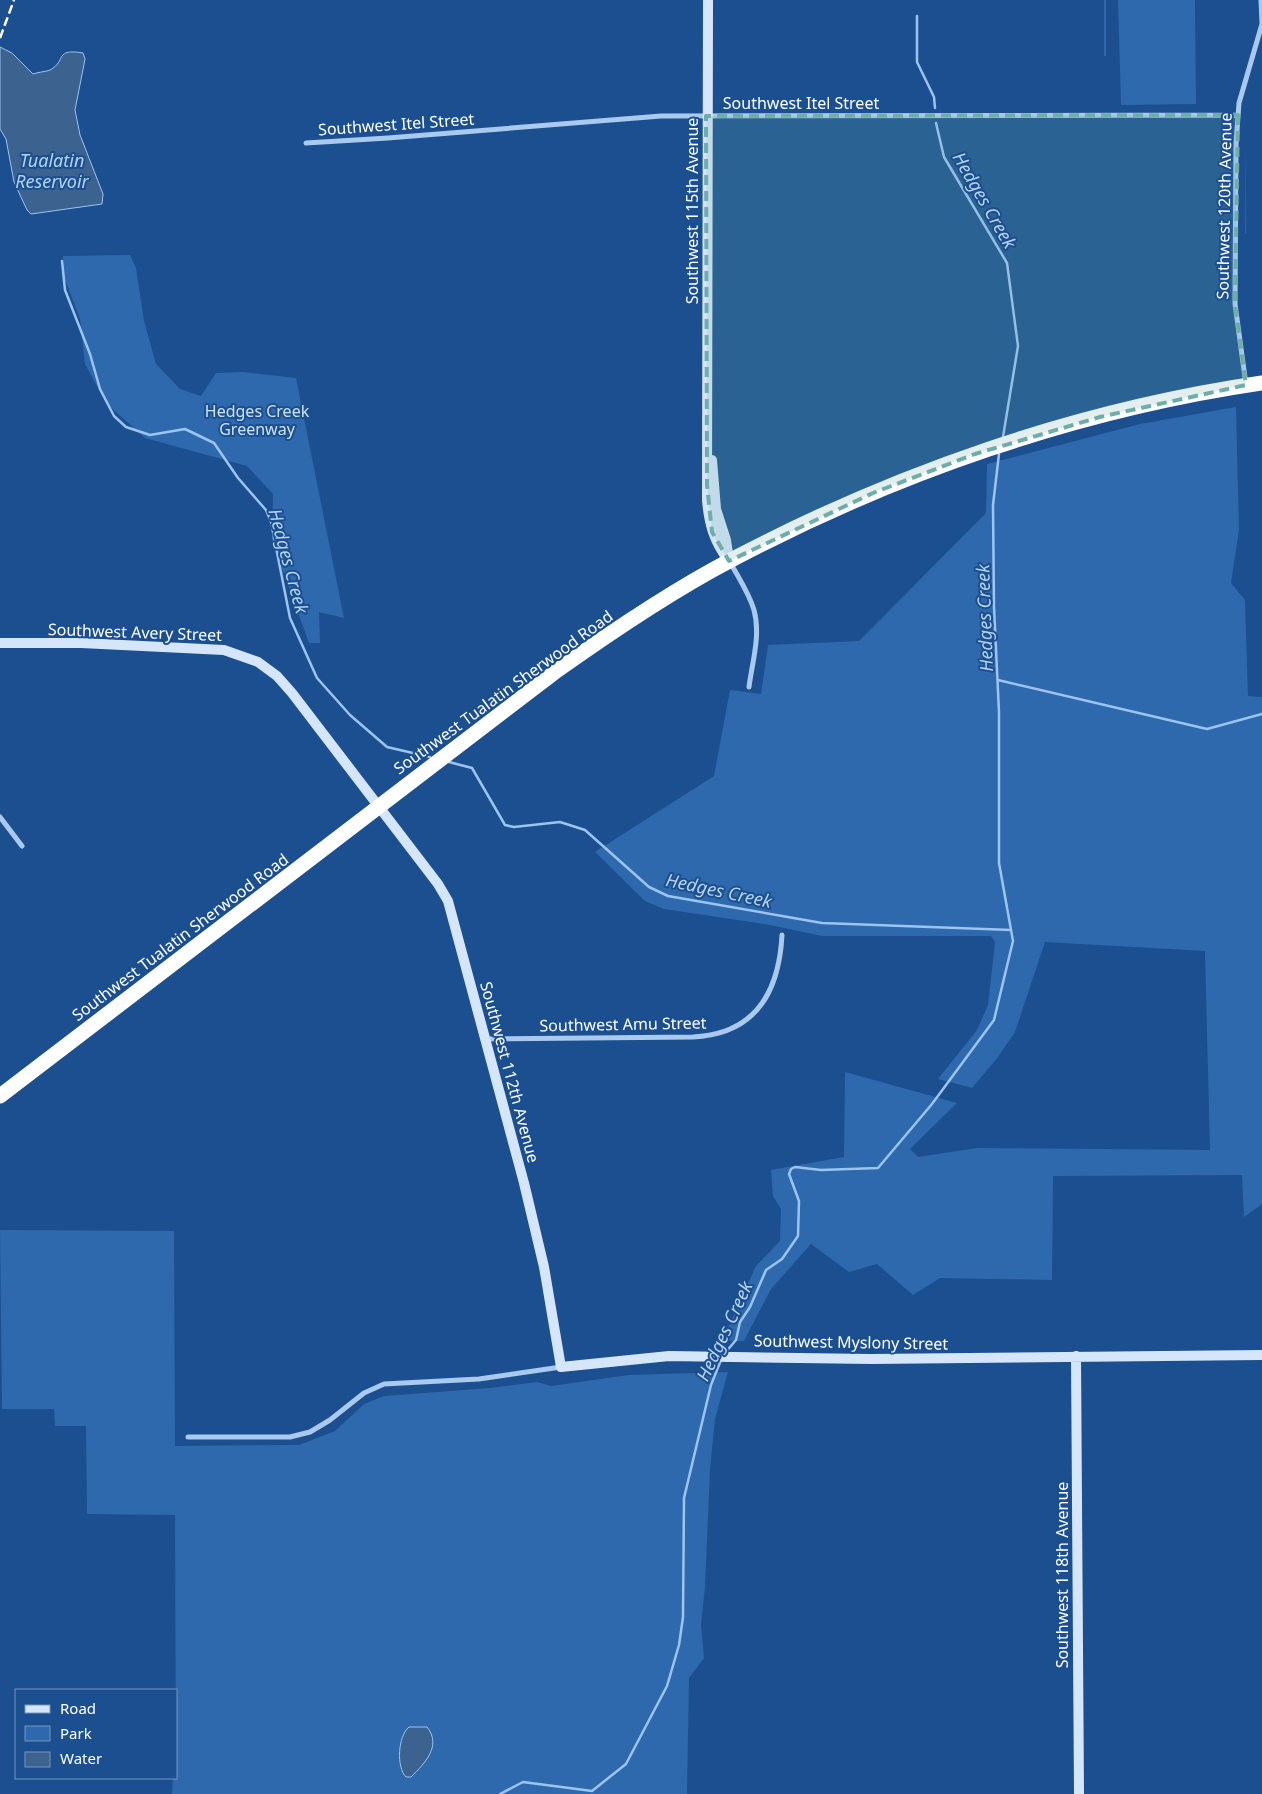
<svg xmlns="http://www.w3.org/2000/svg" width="1262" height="1794" font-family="'Noto Sans',sans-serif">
  <rect width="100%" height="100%" fill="#1b4f8f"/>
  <!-- green -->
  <path fill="#2e69ad" d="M 1104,0 L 1106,0 L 1106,56 L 1104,56 Z
    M 1118,0 L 1195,0 L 1196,104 L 1121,105 Z
    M 1245,143 L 1246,233 L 1245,233 Z
    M 130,255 L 136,268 L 144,321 L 156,364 L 180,389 L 201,396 L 216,373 L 243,372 L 296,378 L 344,618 L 319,612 L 320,643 L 309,643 L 272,541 L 273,494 L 247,466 L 145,438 L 106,403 L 85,364 L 80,319 L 64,277 L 63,256 Z
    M 1236,407 L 1239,530 L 1231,583 L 1245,600 L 1248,696 L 1262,697 L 1262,1204 L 1244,1217 L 1242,1175 L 1053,1176 L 1052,1280 L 940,1278 L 913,1295 L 877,1264 L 849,1272 L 811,1244 L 771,1289 L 744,1341 L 722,1341 L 756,1266 L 780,1241 L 781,1209 L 773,1196 L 771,1170 L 844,1157 L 845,1072 L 957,1103 L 910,1149 L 918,1157 L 977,1148 L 1210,1150 L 1205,951 L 1045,942 L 1015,1032 L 998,1057 L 972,1088 L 938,1079 L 977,1030 L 988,1005 L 995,942 L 991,936 L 822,936 L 770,925 L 664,909 L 645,901 L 595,852 L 714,776 L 730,690 L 761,694 L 768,645 L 859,641 L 986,513 L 987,464 L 1140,424 Z
    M 0,1230 L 174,1231 L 175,1446 L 299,1445 L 335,1431 L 364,1404 L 384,1396 L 490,1388 L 537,1382 L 551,1386 L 629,1375 L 728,1372 L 715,1419 L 710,1470 L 705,1587 L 701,1625 L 704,1658 L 689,1678 L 687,1794 L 172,1794 L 173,1778 L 176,1778 L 175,1515 L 87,1514 L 86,1426 L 55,1426 L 54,1409 L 2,1409 Z"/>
  <!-- water -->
  <path fill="#3c6290" stroke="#9cc4f0" d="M 0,47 L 12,53 L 33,74 C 38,72 45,72 50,70 C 67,61 54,48 83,53 L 85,59 L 75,110 L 80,135 L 103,194 L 102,204 L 31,214 L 27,210 L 14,182 L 6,139 L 0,129 Z
    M 409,1727 L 427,1727 C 442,1746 425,1763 411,1777 L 406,1777 C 396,1767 398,1736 409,1727 Z"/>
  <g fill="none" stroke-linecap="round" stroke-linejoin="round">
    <!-- stream -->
    <path stroke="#9cc4f0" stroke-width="2.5" d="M 917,16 L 917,62 L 934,97 L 935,108
      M 936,123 L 944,157 L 1007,263 L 1018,346 L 1003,437
      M 62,261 L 65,290 L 90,354 L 100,389 L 114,416 L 126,427 L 150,435 L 185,429 L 214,443 L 238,478 L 266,510 L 271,522 L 290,618 L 317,678 L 350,715 L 387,747 L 430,757
      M 998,680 L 1207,729 L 1262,714
      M 449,762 L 472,768 L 505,825 L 514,827 L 560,822 L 585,830 L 649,887 L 668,896 L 822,923 L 1011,930
      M 725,1353 L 736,1340 L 740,1322 L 750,1307 L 766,1270 L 782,1259 L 798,1236 L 799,1201 L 789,1174 L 791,1169 L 795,1167 L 821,1170 L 878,1168 L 932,1104 L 994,1020 L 1013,941 L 999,863 L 999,712 L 994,607 L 993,505 L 999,454
      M 500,1794 L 523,1782 L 592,1791 L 626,1764 L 667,1686 L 679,1645 L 683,1617 L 684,1498 L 711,1385 L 721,1360"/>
    <!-- street -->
    <path stroke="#a9c9ee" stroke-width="5" d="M 306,143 L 388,138 L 661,116 L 1238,115
      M 1246,385 L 1235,304 L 1236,144 L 1239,103 L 1262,24 L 1261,0
      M 730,562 C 738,577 749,593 754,610 C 761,635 752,663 749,687
      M 0,817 L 22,846
      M 486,1039 L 693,1037 C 756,1034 779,992 782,935
      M 188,1437 L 290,1437 L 310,1432 L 330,1420 L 364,1393 L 384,1384 L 479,1379 L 561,1367"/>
    <!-- secondary -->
    <path stroke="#d6e6fa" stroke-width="10" d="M 708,0 L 707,500 C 709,524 714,542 729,561
      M 712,460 L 716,509 L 726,540 L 729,561
      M 0,643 L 81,643 L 224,650 L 258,662 L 277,676 L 292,693 L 438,884 L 448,901 L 524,1183 L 544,1267 L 561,1367 L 669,1356 L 871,1359 L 1262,1355
      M 1076,1356 L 1079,1794"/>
    <!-- highway -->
    <path stroke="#fff" stroke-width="15" d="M 0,1096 L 555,672 C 611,632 670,592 731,560 C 896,473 1077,410 1262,383"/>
    <!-- rail -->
    <path stroke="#fff" stroke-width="2.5" stroke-dasharray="9 4" stroke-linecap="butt" d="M 0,38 L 14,0"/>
  </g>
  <!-- marked area -->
  <path fill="#6fada8" fill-opacity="0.2" stroke="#6fada8" stroke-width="4" stroke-dasharray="10 6" stroke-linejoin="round" d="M 1238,115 L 1235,304 L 1246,385 L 1100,417 L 975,454 L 873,493 L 729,561 L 712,532 L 707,485 L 706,116 Z"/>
  <g text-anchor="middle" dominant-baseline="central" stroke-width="4" stroke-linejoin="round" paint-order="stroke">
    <!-- street labels -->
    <g font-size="16" fill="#fff" stroke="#1b4f8f">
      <text x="801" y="103">Southwest Itel Street</text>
      <text transform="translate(396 124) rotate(-4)">Southwest Itel Street</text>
      <text transform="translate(1224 206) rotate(-89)">Southwest 120th Avenue</text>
      <text transform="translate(692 211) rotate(-90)">Southwest 115th Avenue</text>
      <text transform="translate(135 632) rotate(2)">Southwest Avery Street</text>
      <text transform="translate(503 692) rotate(-36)">Southwest Tualatin Sherwood Road</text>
      <text transform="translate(180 937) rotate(-37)">Southwest Tualatin Sherwood Road</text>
      <text transform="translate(623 1024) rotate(-1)">Southwest Amu Street</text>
      <text transform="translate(510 1072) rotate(75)">Southwest 112th Avenue</text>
      <text transform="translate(851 1342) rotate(1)">Southwest Myslony Street</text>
      <text transform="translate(1062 1575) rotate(-90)">Southwest 118th Avenue</text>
    </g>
    <!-- park labels -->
    <g font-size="16" fill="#cfe3fa" stroke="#1b4f8f">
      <text x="257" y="411">Hedges Creek<tspan x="257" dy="18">Greenway</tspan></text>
    </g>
    <!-- water labels -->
    <g font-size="18" font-style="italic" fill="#b5d3f5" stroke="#1b4f8f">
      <text x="52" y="160">Tualatin<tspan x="52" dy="21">Reservoir</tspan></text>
      <text transform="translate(985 200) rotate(60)">Hedges Creek</text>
      <text transform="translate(289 561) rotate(75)">Hedges Creek</text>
      <text transform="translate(984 618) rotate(-92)">Hedges Creek</text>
      <text transform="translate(719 890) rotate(12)">Hedges Creek</text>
      <text transform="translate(724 1331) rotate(-65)">Hedges Creek</text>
    </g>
  </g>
  <!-- legend -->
  <rect x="15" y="1689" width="162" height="90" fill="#1b4f8f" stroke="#7695bc"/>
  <rect x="25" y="1705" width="25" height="8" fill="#d6e6fa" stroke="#7695bc"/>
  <text x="60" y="1714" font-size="15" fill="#ffffff">Road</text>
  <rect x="25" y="1726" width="25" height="15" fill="#2e69ad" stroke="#7695bc"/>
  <text x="60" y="1739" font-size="15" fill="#ffffff">Park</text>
  <rect x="25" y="1752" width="25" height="15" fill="#3c6290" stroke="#7695bc"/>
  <text x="60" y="1764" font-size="15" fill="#ffffff">Water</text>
</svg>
